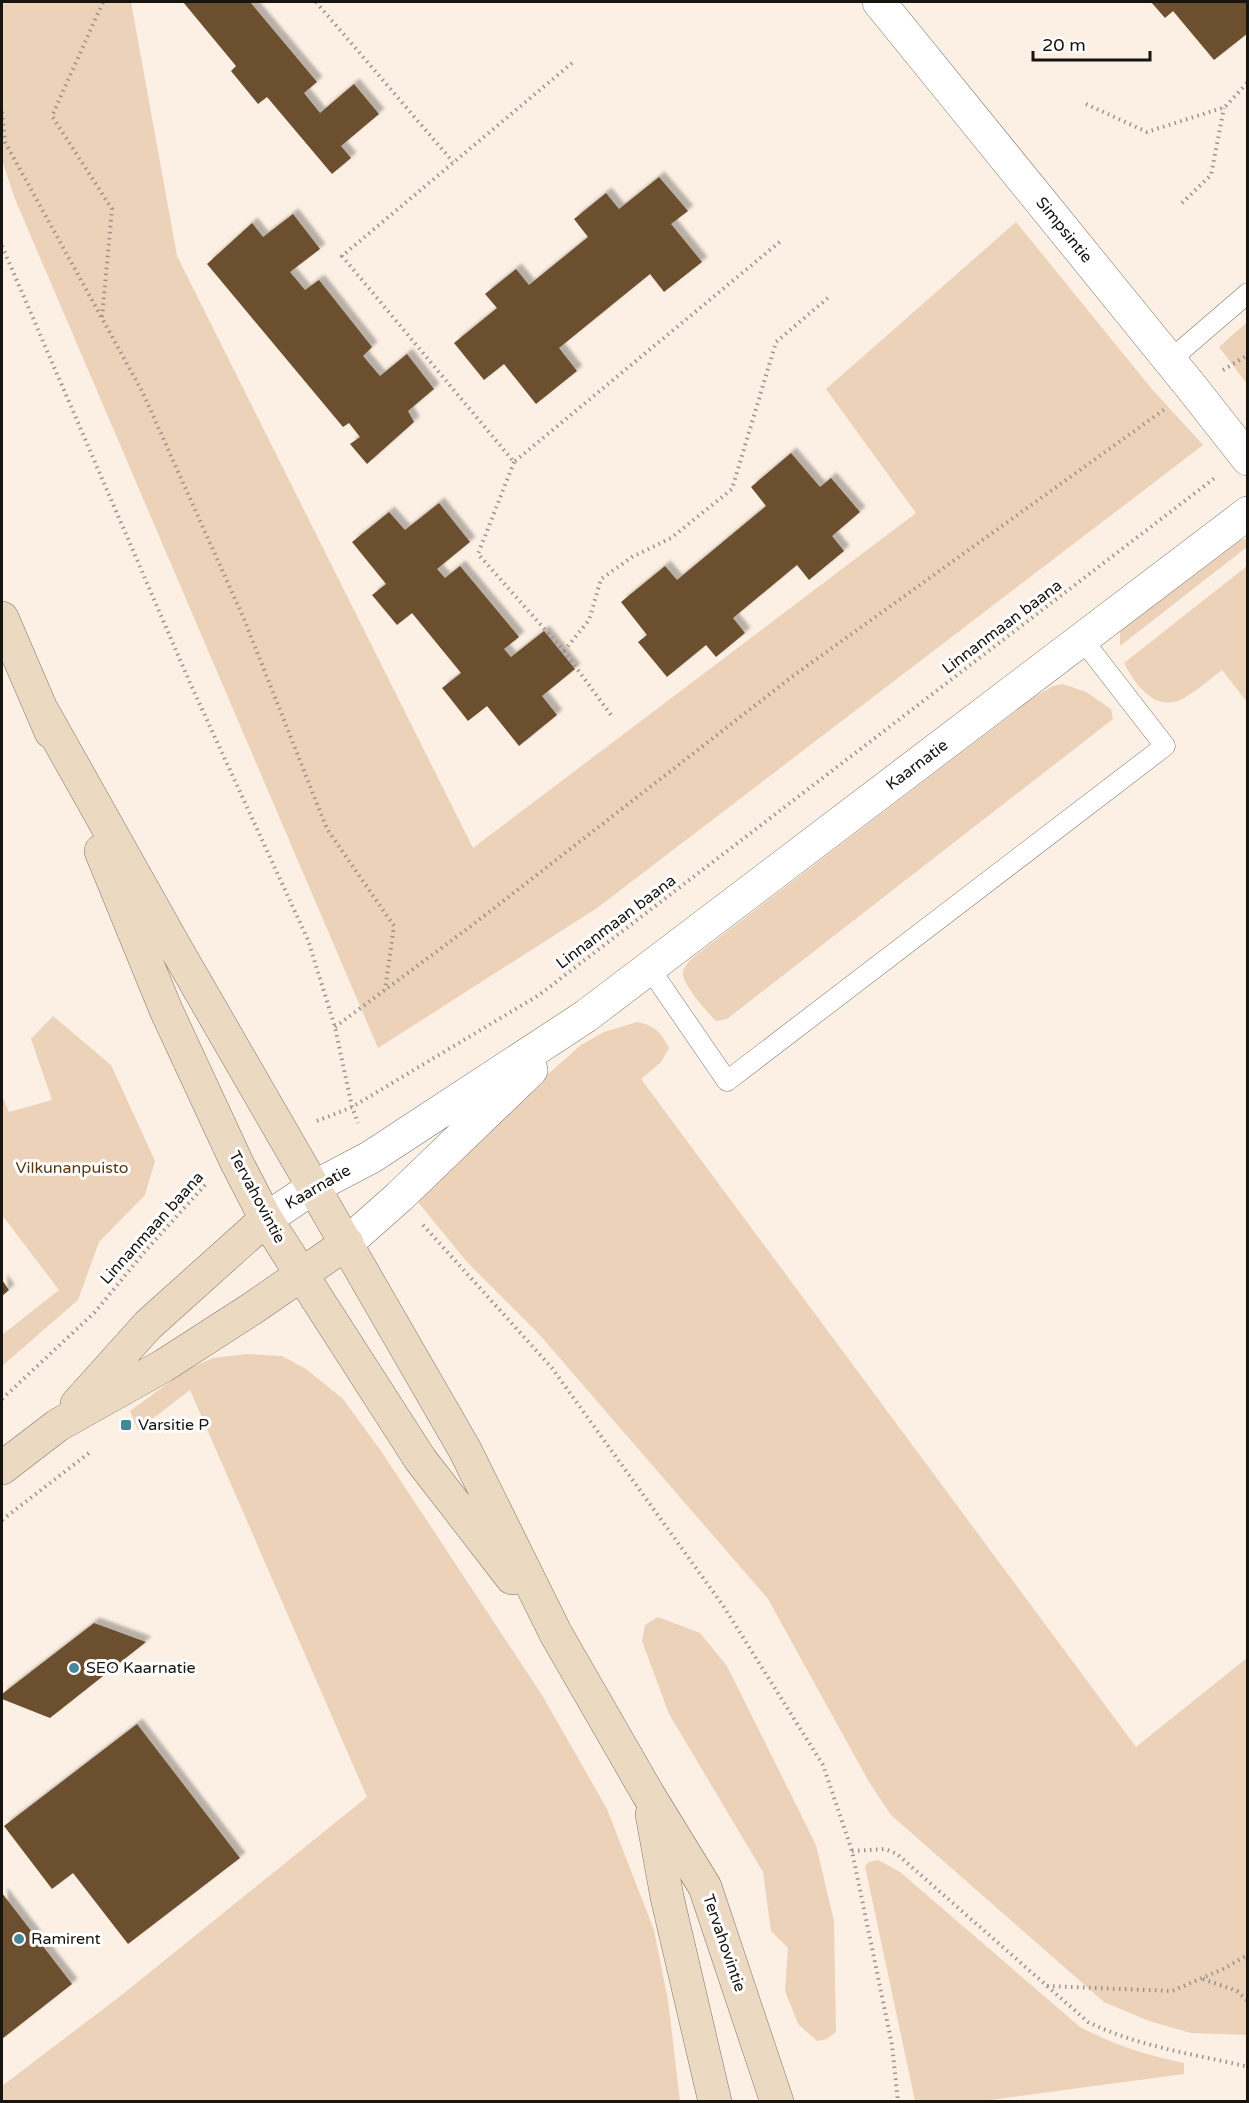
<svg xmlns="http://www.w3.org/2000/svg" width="1249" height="2103" font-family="'Varela Round',sans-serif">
  <defs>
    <filter id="shadow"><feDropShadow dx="5.5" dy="-5.5" stdDeviation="1.5" flood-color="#0004"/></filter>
  </defs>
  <rect width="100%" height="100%" fill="#fcf0e4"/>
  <!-- green -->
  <path fill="#ebd2b9" d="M 2,2 L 131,2 L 177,256 L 473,848 L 916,513 L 826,389 L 1016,222 L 1151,388 L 1203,445 L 597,908 L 378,1048 L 15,199 L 2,160 Z
    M 1247,322 L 1247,384 L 1219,347 Z
    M 1247,539 L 1247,547 L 1120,646 L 1120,632 L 1127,624 L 1236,540 Z
    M 1247,566 L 1247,702 L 1222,670 C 1210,679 1198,690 1184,698 C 1157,714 1135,685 1124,663 Z
    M 1063,684 L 1086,692 L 1111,709 L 1113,719 L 727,1019 L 716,1021 C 707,1012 681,983 683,972 C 684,967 688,963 691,959 L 1033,698 L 1053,686 Z
    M 53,1016 L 111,1065 L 155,1161 L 145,1195 L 99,1242 L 78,1300 L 2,1366 L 2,1335 L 59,1290 L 2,1215 L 2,1096 L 9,1112 L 52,1100 L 31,1039 Z
    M 637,1022 C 654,1025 661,1032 669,1048 L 661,1062 L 641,1079 L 1136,1747 L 1247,1658 L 1247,2035 L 1191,2033 L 1149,2021 L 1104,2002 L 891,1815 L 869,1782 L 768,1599 L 538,1333 L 467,1262 L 418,1202 L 435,1174 L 581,1045 L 604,1032 Z
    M 247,1354 L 282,1356 L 306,1369 L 343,1399 L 381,1451 L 542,1695 L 607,1809 L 654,1930 L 668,2000 L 680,2101 L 2,2102 L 2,2086 L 123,1994 L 367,1797 L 190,1390 L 138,1430 L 130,1411 L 186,1370 L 213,1358 Z
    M 658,1617 L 700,1633 L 727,1666 L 816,1845 L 834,1921 L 836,2032 L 827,2039 L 817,2041 L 798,2024 L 785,1991 L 788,1948 L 771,1931 L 763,1872 L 669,1714 L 642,1641 L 645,1625 Z
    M 878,1860 L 900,1872 L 1080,2027 C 1117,2046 1143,2054 1184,2063 L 1184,2074 L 982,2101 L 915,2101 L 865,1866 L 869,1862 Z"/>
  <!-- building -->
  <path fill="#6c4f2e" filter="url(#shadow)" d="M 183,2 L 250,2 L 317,82 L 304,93 L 320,113 L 354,84 L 379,114 L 341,146 L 351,158 L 332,174 L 267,97 L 258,104 L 231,71 L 236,66 Z
    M 1151,2 L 1248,2 L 1248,33 L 1214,60 L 1173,11 L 1165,18 Z
    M 659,177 L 688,211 L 671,224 L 702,262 L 664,292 L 650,274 L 559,348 L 577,371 L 536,404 L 504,364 L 484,380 L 454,343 L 497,308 L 485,294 L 516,269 L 529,285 L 588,237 L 574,219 L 606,193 L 619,209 Z
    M 293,214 L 320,249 L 290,272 L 305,290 L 319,280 L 372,347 L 363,356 L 380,376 L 407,354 L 434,389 L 408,411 L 414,422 L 367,464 L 350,444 L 360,437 L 349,423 L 343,427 L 207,264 L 252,223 L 263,237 Z
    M 791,453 L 820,487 L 831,478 L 860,512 L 832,536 L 844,551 L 809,580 L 797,565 L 733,618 L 745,633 L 716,657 L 706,645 L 667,677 L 638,642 L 647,635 L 621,602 L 665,566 L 677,580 L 766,506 L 751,487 Z
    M 439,503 L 470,542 L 437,569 L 445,578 L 460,566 L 519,637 L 504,649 L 511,657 L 544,631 L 575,669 L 542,696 L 557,715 L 519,746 L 487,706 L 468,721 L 442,688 L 461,673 L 412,613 L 397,625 L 372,595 L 386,584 L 352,542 L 389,512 L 405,530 Z
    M 2,1280 L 9,1290 L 2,1296 Z
    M 94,1623 L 146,1642 L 50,1718 L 2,1699 L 2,1694 Z
    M 137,1724 L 240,1858 L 128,1944 L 73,1873 L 52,1889 L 4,1826 Z
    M 2,1893 L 72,1984 L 2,2039 Z"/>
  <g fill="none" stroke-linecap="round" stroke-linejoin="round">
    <defs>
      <path id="lane" d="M 1170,360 L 1248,293
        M 650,969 L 727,1081 L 1165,746 L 1082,639"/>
      <path id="street" d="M 879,2 L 1193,389 L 1248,459
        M 266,1219 L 314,1187 L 371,1157 L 586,1016 L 1248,513
        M 347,1243 L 399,1197 L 531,1070"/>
      <path id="secondary" d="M 2,618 L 51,732
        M 43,712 L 175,947 L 465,1450 L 556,1634 L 648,1794 L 705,1887 L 777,2102
        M 101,851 L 166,1010 L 237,1163 L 266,1219 L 420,1459 L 512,1578
        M 77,1404 L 148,1325 L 266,1219
        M 2,1468 L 58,1425 L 163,1366 L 253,1308 L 347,1243
        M 652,1814 L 667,1897 L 715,2102"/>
    </defs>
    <!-- lane casing -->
    <use href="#lane" stroke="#7f756b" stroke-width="21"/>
    <!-- street casing -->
    <use href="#street" stroke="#7f756b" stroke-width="34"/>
    <!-- secondary casing -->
    <use href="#secondary" stroke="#7f756b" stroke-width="34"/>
    <!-- path -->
    <path stroke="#9b938a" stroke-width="4" stroke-dasharray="1.5 4.5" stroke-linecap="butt" d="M 316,2 L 453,162
      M 572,63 L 342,256 L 514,462 L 782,240
      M 1086,104 L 1147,132 L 1225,107 L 1248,82
      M 2,112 L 5,142 L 142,391 L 244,619 L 327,829 L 394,926 L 385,990
      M 1182,203 L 1211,175 L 1224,108
      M 2,246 L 190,683 L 308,940 L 335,1027 L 352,1107 L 358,1123
      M 102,317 L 112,209 L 52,116 L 103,2
      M 1223,370 L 1248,355
      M 514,462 L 478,554 L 564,651 L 611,715
      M 564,651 L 589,620 L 601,579 L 632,557 L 671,538 L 732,489 L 776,342 L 829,297
      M 335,1027 L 471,926 L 793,676 L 1165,409
      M 317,1121 L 352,1107 L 539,995 L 1216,477
      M 423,1225 L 552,1368 L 724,1607 L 823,1765 L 852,1851 L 892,2045 L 898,2102
      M 2,1399 L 95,1312 L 147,1249 L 206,1184
      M 2,1520 L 89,1453
      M 852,1851 L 885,1849 L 897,1854 L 1088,2022 C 1137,2046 1192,2054 1245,2066
      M 1203,1979 L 1237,1991 L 1248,2001
      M 1047,1986 L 1172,1991 L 1223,1969 L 1248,1955"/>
    <!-- lane -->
    <use href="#lane" stroke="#fff" stroke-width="20"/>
    <!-- street -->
    <use href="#street" stroke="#fff" stroke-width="33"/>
    <!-- secondary -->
    <use href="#secondary" stroke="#ecd9c2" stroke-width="33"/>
  </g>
  <!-- markers -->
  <g fill="#468899" stroke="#fff" stroke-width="2">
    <rect x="120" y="1419" width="12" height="12" rx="3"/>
    <circle cx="74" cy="1668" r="6"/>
    <circle cx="19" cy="1939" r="6"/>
  </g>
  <g text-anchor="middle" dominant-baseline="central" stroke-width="6" stroke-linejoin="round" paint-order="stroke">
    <!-- street labels -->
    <g font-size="16" fill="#181410" stroke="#fff">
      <text transform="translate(1064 230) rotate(51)">Simpsintie</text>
      <text transform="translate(1002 627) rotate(-37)">Linnanmaan baana</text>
      <text transform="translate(917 765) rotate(-37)">Kaarnatie</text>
      <text transform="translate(616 922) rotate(-37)">Linnanmaan baana</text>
      <text transform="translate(318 1187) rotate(-30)">Kaarnatie</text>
      <text transform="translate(257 1197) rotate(62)">Tervahovintie</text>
      <text transform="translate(152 1228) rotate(-48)">Linnanmaan baana</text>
      <text transform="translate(724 1943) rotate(71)">Tervahovintie</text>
    </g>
    <!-- park labels -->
    <g font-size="16" fill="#5b390e" stroke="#fff">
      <text x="72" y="1168">Vilkunanpuisto</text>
    </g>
    <!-- poi labels -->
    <g font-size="16" fill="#181410" stroke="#fff" text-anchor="start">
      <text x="138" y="1425">Varsitie P</text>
      <text x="86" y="1668">SEO Kaarnatie</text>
      <text x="31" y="1939">Ramirent</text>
    </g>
  </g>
  <!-- border -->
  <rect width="1249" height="2103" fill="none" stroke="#181410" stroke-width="6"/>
  <!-- scale -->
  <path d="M1033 51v9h117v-9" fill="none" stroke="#181410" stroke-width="3"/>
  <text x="1042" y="51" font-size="18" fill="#181410" stroke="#ffffff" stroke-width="4.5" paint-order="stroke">20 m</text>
</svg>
